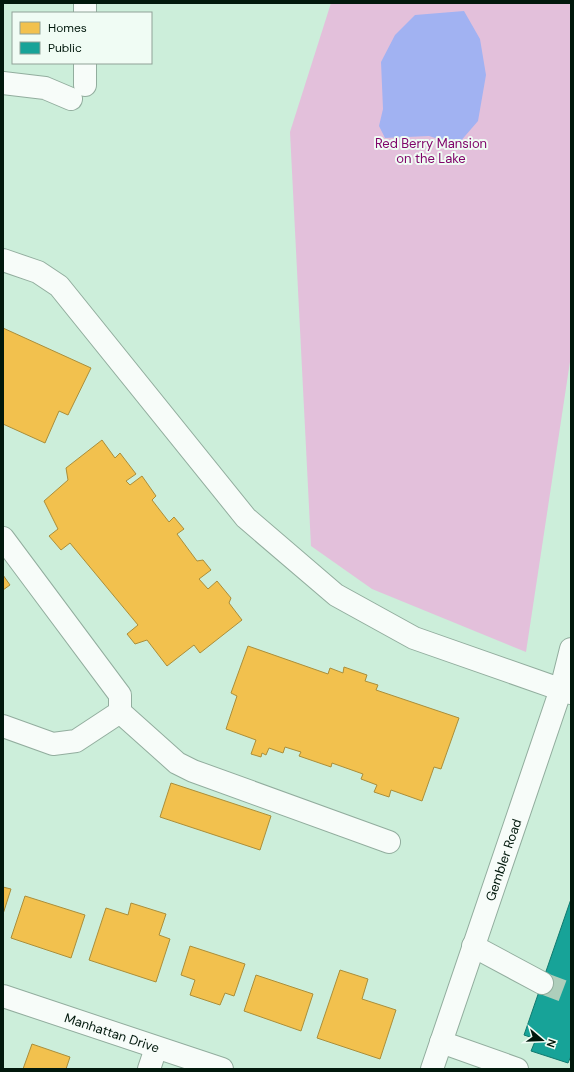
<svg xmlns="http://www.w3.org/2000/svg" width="574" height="1072" font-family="'DM Sans',sans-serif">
  <rect width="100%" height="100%" fill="#cceeda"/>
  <!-- green -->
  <path fill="#e3c0db" d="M 331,3 L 571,3 L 571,355 L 526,652 L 372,589 L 311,546 L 290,132 Z"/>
  <!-- water -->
  <path fill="#a1b2f2" d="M 464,11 L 480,39 L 486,75 L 478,121 L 459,143 L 444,141 L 429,136 L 385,138 L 379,126 L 383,109 L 381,62 L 395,35 L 415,15 Z"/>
  <!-- homes -->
  <path fill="#f2c14e" stroke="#aa8e3a" d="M 3,328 L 91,368 L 68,415 L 59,411 L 45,443 L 3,424 Z
    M 102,440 L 115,458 L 120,453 L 136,474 L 126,481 L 130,485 L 142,476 L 156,496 L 152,500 L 169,522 L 174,517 L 184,529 L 177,534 L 197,561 L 203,560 L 211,570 L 199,579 L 208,589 L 217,581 L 231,598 L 229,603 L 242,620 L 200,653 L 194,645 L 167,666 L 147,640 L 135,644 L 127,634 L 138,625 L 70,543 L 61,550 L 49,536 L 58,529 L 44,501 L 68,480 L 66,468 Z
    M 3,575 L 10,585 L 3,590 Z
    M 248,646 L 328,674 L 330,668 L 343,673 L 344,667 L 367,675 L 365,681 L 378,685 L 376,690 L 459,718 L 441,769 L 434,767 L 422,801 L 391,790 L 389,797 L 374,792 L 377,785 L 361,779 L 363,774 L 332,763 L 331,767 L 299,756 L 301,752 L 285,747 L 283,753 L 269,748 L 266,755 L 262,753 L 261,757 L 251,754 L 256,740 L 226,729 L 237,696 L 231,693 Z
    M 171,783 L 271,816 L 260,850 L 160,817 Z
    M 3,887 L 11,889 L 3,914 Z
    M 25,896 L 85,915 L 71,958 L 11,938 Z
    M 131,903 L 166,914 L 159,935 L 170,939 L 156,982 L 89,960 L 106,908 L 128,915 Z
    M 190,946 L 245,964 L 234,996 L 225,993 L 220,1005 L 190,995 L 195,980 L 181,975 Z
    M 340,970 L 368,979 L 362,999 L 396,1010 L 380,1059 L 317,1038 Z
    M 256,975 L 313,994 L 301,1031 L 244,1011 Z
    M 32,1044 L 70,1057 L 66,1069 L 23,1069 Z"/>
  <!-- public -->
  <path fill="#17a398" stroke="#10796e" d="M 571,899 L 571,1056 L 568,1063 L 531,1051 L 536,1039 L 524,1035 Z"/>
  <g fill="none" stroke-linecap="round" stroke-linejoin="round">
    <!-- minor-tunnel -->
    <path stroke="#aecebb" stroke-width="22" stroke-dasharray="22 11" stroke-linecap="butt" d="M 542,983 L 571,994"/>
    <defs>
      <g id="minor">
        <path d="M 85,13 L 85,3"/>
        <path d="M 3,83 L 45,88 L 71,99"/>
        <path d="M 85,85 L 85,63"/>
        <path d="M 3,260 L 38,272 L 59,286 L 246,518 L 336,595 L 414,638 L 571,693"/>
        <path d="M 3,538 L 120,695 L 120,712 L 76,741 L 53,744 L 3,726"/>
        <path d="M 120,712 L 177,763 L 193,771 L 389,842"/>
        <path d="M 473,946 L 542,983"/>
        <path id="s1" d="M 3,996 L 222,1069"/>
        <path d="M 441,1042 L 517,1069"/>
        <path d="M 149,1069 L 156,1048"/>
      </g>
      <g id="major">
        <path id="s2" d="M 432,1069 L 561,689 L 571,649"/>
      </g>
    </defs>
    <!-- minor casing -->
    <use href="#minor" stroke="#92ad9e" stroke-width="24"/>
    <!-- major casing -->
    <use href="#major" stroke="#92ad9e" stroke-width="24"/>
    <!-- minor -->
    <use href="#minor" stroke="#f7fcf9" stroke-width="22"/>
    <!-- major -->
    <use href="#major" stroke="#f7fcf9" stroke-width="22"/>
  </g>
  <g text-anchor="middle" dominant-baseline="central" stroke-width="4" stroke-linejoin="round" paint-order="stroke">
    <!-- park labels -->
    <g font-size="13" fill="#80056a" stroke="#f0fcf4">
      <text x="431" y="143">Red Berry Mansion<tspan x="431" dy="15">on the Lake</tspan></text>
    </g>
    <!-- street labels -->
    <g font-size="13" fill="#01180c" stroke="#f0fcf4">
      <text stroke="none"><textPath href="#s2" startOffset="221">Gembler Road</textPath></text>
      <text stroke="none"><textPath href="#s1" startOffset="115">Manhattan Drive</textPath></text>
    </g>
  </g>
  <!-- border -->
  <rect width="574" height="1072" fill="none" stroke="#01180c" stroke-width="8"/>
  <!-- legend -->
  <rect x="12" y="12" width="140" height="52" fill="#f0fcf4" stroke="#90a197"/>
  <rect x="20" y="22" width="20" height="12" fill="#f2c14e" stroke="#90a197"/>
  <text x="48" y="32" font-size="12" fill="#01180c">Homes</text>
  <rect x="20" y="42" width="20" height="12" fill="#17a398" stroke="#90a197"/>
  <text x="48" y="52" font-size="12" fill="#01180c">Public</text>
  <!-- north arrow -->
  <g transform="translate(542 1040) rotate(109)" stroke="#f0fcf4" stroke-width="3" paint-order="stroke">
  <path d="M0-3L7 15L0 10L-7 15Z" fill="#01180c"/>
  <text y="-6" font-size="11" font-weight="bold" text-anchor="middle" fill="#01180c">N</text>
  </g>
</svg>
